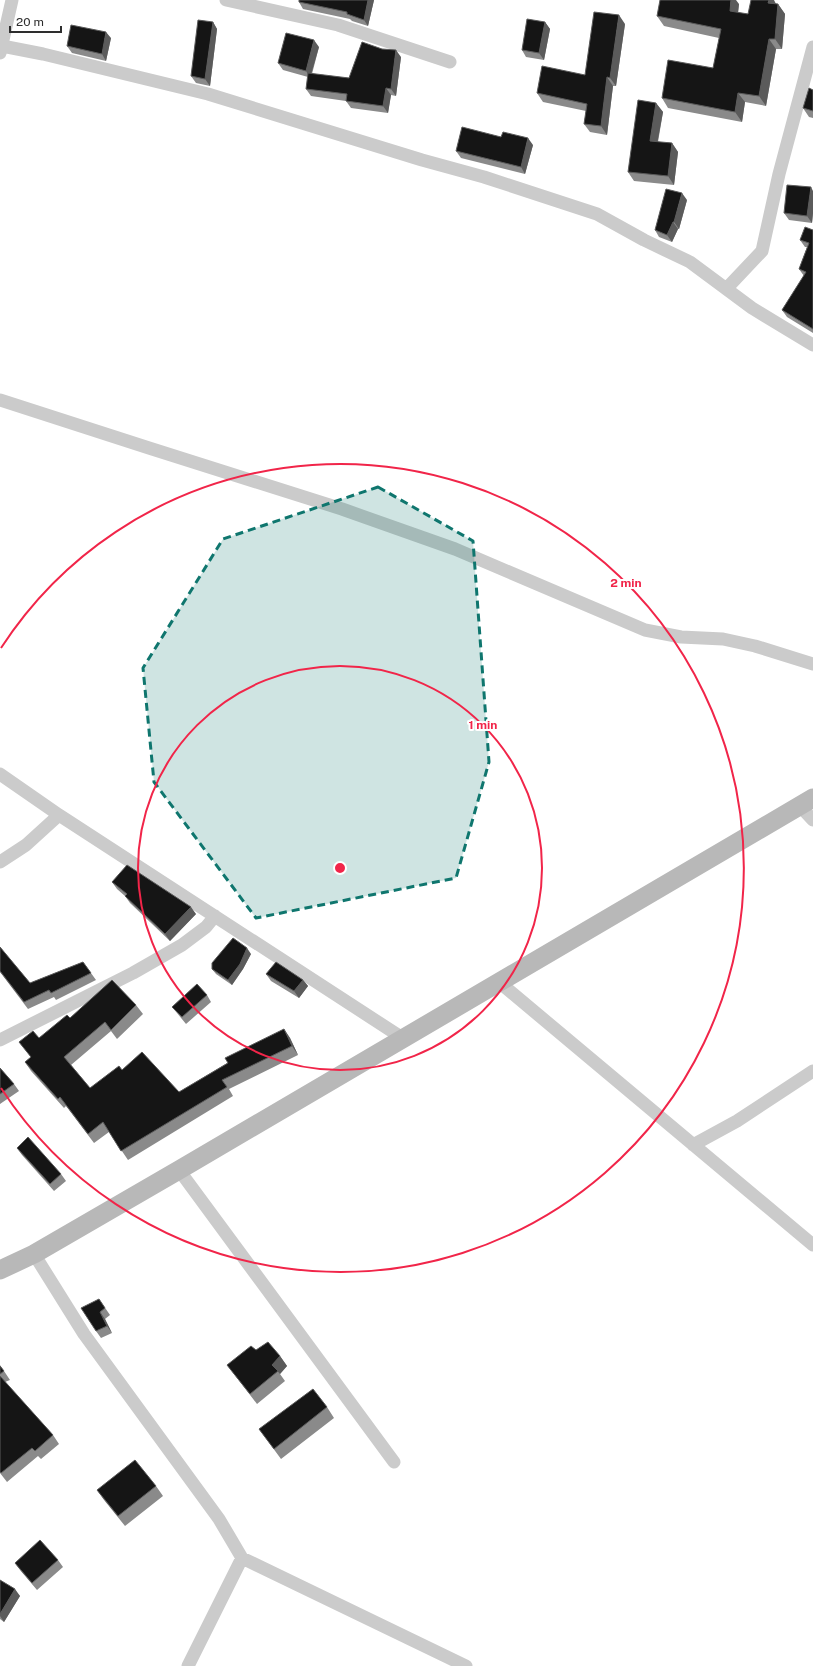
<svg xmlns="http://www.w3.org/2000/svg" width="813" height="1666" font-family="'Public Sans',sans-serif">
  <rect width="100%" height="100%" fill="#fff"/>
  <g fill="none" stroke-linecap="round" stroke-linejoin="round">
    <!-- street -->
    <path stroke="#cbcbcb" stroke-width="13" d="M 226,0 L 338,25 L 450,62
      M 2,46 L 43,54 L 208,94 L 422,160 L 484,177 L 597,214 L 644,240 L 690,262 L 752,308 L 813,345
      M 0,53 L 12,0
      M 727,288 L 762,251 L 779,174 L 813,47
      M 0,400 L 149,448 L 342,509 L 455,549 L 645,630 L 681,637 L 723,639 L 755,646 L 813,664
      M 0,774 L 59,815 L 404,1039
      M 800,806 L 813,820
      M 0,862 L 26,845 L 59,815
      M 499,982 L 813,1245
      M 0,1040 L 133,973 L 182,945 L 206,927 L 215,916
      M 693,1145 L 737,1121 L 813,1071
      M 179,1170 L 394,1462
      M 34,1254 L 84,1334 L 219,1519 L 242,1558 L 188,1666
      M 242,1558 L 466,1666"/>
    <!-- secondary -->
    <path stroke="#b8b8b8" stroke-width="19" d="M 0,1270 L 34,1254 L 179,1170 L 813,798"/>
  </g>
  <!-- wall -->
  <path fill="#8a8a8a" d="M 299,0 L 374,0 L 368,26 L 352,21 L 350,19 L 303,9 L 299,2 Z
    M 739,4 L 738,13 L 748,14 L 776,4 L 778,4 L 785,14 L 782,49 L 776,49 L 766,106 L 745,102 L 742,122 L 668,108 L 662,98 L 713,68 L 719,38 L 664,26 L 657,16 Z
    M 213,22 L 217,29 L 210,86 L 196,83 L 191,76 Z
    M 545,22 L 550,29 L 544,60 L 526,57 L 522,50 Z
    M 625,24 L 616,86 L 613,86 L 607,135 L 590,132 L 584,124 L 586,111 L 543,102 L 537,93 L 585,75 Z
    M 111,38 L 106,61 L 72,53 L 67,46 Z
    M 319,47 L 312,74 L 349,78 L 401,57 L 396,96 L 391,95 L 388,113 L 351,108 L 346,101 L 311,96 L 306,89 L 308,77 L 283,70 L 278,63 Z
    M 813,90 L 813,118 L 809,117 L 803,108 Z
    M 656,103 L 663,112 L 658,142 L 672,143 L 678,152 L 674,185 L 634,181 L 628,172 Z
    M 533,145 L 525,174 L 461,158 L 456,151 Z
    M 813,191 L 813,213 L 812,223 L 789,220 L 784,213 Z
    M 687,200 L 679,229 L 678,229 L 672,242 L 659,237 L 655,230 Z
    M 813,230 L 813,333 L 787,317 L 782,310 L 804,276 L 799,269 L 807,247 L 805,247 L 800,240 Z
    M 112,882 L 196,914 L 170,941 L 130,903 L 125,896 L 117,889 Z
    M 0,947 L 30,983 L 83,962 L 96,980 L 56,1000 L 54,997 L 28,1009 L 0,972 Z
    M 251,954 L 243,969 L 232,985 L 216,974 L 212,969 Z
    M 266,974 L 303,980 L 308,986 L 299,998 L 271,981 Z
    M 207,995 L 211,1002 L 186,1024 L 177,1013 L 172,1007 Z
    M 136,1005 L 143,1014 L 117,1039 L 111,1031 L 71,1065 L 90,1088 L 122,1070 L 179,1092 L 284,1029 L 290,1038 L 298,1055 L 229,1089 L 233,1096 L 128,1160 L 109,1132 L 94,1143 L 66,1106 L 64,1108 L 31,1071 L 25,1062 L 31,1057 L 19,1042 L 39,1038 L 70,1018 Z
    M 0,1068 L 14,1084 L 19,1091 L 0,1104 Z
    M 17,1148 L 61,1174 L 66,1181 L 54,1191 L 22,1155 Z
    M 99,1299 L 110,1315 L 105,1319 L 112,1333 L 101,1338 L 96,1331 Z
    M 256,1350 L 280,1356 L 287,1366 L 280,1374 L 285,1381 L 257,1404 L 227,1365 Z
    M 0,1365 L 10,1380 L 5,1382 L 53,1435 L 59,1444 L 41,1459 L 38,1456 L 7,1482 L 0,1473 Z
    M 327,1407 L 334,1418 L 281,1459 L 259,1429 Z
    M 156,1486 L 163,1496 L 125,1526 L 104,1500 L 97,1490 Z
    M 58,1560 L 63,1567 L 37,1590 L 20,1570 L 15,1563 Z
    M 0,1580 L 20,1596 L 4,1622 L 0,1619 Z"/>
  <!-- shaded-wall -->
  <path fill="#5b5b5b" d="M 368,0 L 374,0 L 368,26 L 364,20 Z
    M 731,0 L 736,0 L 739,4 L 737,21 L 730,11 Z
    M 769,0 L 774,0 L 776,4 L 768,3 Z
    M 778,4 L 785,14 L 782,49 L 775,39 Z
    M 619,15 L 625,24 L 616,86 L 610,78 Z
    M 213,22 L 217,29 L 210,86 L 205,79 Z
    M 545,22 L 550,29 L 544,60 L 539,53 Z
    M 106,32 L 111,38 L 106,61 L 102,54 Z
    M 769,39 L 776,49 L 766,106 L 759,96 Z
    M 314,40 L 319,47 L 310,78 L 306,71 Z
    M 396,50 L 401,57 L 396,96 L 391,89 Z
    M 607,77 L 613,86 L 607,135 L 601,126 Z
    M 386,88 L 391,95 L 388,113 L 383,106 Z
    M 738,93 L 745,102 L 742,122 L 735,112 Z
    M 656,103 L 663,112 L 656,150 L 650,141 Z
    M 528,138 L 533,145 L 525,174 L 521,167 Z
    M 672,143 L 678,152 L 674,185 L 668,176 Z
    M 811,187 L 813,191 L 813,213 L 812,223 L 807,216 Z
    M 682,193 L 687,200 L 679,229 L 674,222 Z
    M 673,222 L 678,229 L 672,242 L 667,235 Z
    M 191,907 L 196,914 L 170,941 L 165,934 Z
    M 247,948 L 251,954 L 243,969 L 232,985 L 228,980 Z
    M 303,980 L 308,986 L 299,998 L 294,991 Z
    M 284,1029 L 290,1038 L 298,1055 L 292,1046 Z
    M 100,1312 L 105,1319 L 112,1333 L 107,1326 Z
    M 280,1356 L 287,1366 L 280,1374 L 272,1365 Z
    M 15,1589 L 20,1596 L 4,1622 L 0,1616 L 0,1614 Z"/>
  <!-- building -->
  <path fill="#151515" stroke="#5b5b5b" d="M 299,0 L 368,0 L 364,20 L 347,14 L 347,12 L 299,2 Z
    M 660,0 L 731,0 L 730,11 L 748,14 L 751,0 L 769,0 L 768,3 L 778,4 L 775,39 L 769,39 L 759,96 L 738,93 L 735,112 L 662,98 L 668,60 L 713,68 L 721,29 L 657,16 Z
    M 594,12 L 619,15 L 610,78 L 607,77 L 601,126 L 584,124 L 587,104 L 537,93 L 542,66 L 585,75 Z
    M 527,19 L 545,22 L 539,53 L 522,50 Z
    M 198,20 L 213,22 L 205,79 L 191,76 Z
    M 71,25 L 106,32 L 102,54 L 67,46 Z
    M 286,33 L 314,40 L 306,71 L 278,63 Z
    M 362,42 L 382,49 L 396,50 L 391,89 L 386,88 L 383,106 L 346,101 L 347,94 L 306,89 L 308,73 L 349,78 Z
    M 809,88 L 813,90 L 813,111 L 803,108 Z
    M 638,100 L 656,103 L 650,141 L 672,143 L 668,176 L 628,172 Z
    M 462,127 L 501,137 L 503,132 L 528,138 L 521,167 L 456,151 Z
    M 787,185 L 811,187 L 807,216 L 784,213 Z
    M 666,189 L 682,193 L 674,222 L 673,222 L 667,235 L 655,230 Z
    M 805,227 L 813,230 L 813,329 L 782,310 L 806,272 L 799,269 L 809,243 L 800,240 Z
    M 127,865 L 191,907 L 165,934 L 125,896 L 127,894 L 112,882 Z
    M 233,938 L 247,948 L 240,964 L 228,980 L 212,969 L 212,963 Z
    M 0,947 L 30,983 L 83,962 L 91,973 L 51,993 L 49,990 L 24,1002 L 0,971 Z
    M 276,962 L 303,980 L 294,991 L 266,974 Z
    M 112,980 L 136,1005 L 111,1030 L 105,1022 L 64,1057 L 90,1088 L 119,1066 L 122,1070 L 142,1052 L 179,1092 L 228,1063 L 225,1058 L 284,1029 L 292,1046 L 222,1080 L 227,1087 L 121,1151 L 103,1122 L 88,1134 L 60,1097 L 58,1099 L 25,1062 L 31,1057 L 19,1042 L 33,1031 L 39,1038 L 67,1015 L 70,1018 Z
    M 197,984 L 207,995 L 182,1017 L 172,1007 Z
    M 0,1068 L 14,1084 L 0,1094 Z
    M 28,1137 L 61,1174 L 50,1184 L 17,1148 Z
    M 99,1299 L 105,1308 L 100,1312 L 107,1326 L 96,1331 L 81,1308 Z
    M 268,1342 L 280,1356 L 272,1365 L 278,1371 L 250,1394 L 227,1365 L 251,1346 L 256,1350 Z
    M 0,1366 L 4,1371 L 0,1374 Z
    M 0,1376 L 53,1435 L 35,1451 L 32,1448 L 1,1473 L 0,1472 Z
    M 313,1389 L 327,1407 L 274,1449 L 259,1429 Z
    M 135,1460 L 156,1486 L 118,1516 L 97,1490 Z
    M 40,1540 L 58,1560 L 32,1583 L 15,1563 Z
    M 0,1580 L 15,1589 L 0,1614 Z"/>
  <!-- marked area -->
  <path fill="#0f766e" fill-opacity="0.2" stroke="#0f766e" stroke-width="3" stroke-dasharray="8 5" stroke-linejoin="round" d="M 378,487 L 473,541 L 489,762 L 456,878 L 256,918 L 154,782 L 143,668 L 223,539 Z"/>
  <!-- distance rings -->
  <g fill="none" stroke="#f12549" stroke-width="2">
    <circle cx="340" cy="868" r="202"/>
    <path d="M1 648A404 404 0 1 1 1 1088"/>
  </g>
  <circle cx="340" cy="868" r="6" fill="#f12549" stroke="#fff" stroke-width="2"/>
  <g font-size="12" text-anchor="middle" font-weight="bold" fill="#f12549" stroke="#fff" stroke-width="4" stroke-linejoin="round" paint-order="stroke">
    <text x="626" y="587">2 min</text>
    <text x="483" y="729">1 min</text>
  </g>
  <!-- scale -->
  <path d="M10 26v6h51v-6" fill="none" stroke="#2e2e2e" stroke-width="2"/>
  <text x="16" y="26" font-size="12" fill="#2e2e2e" stroke="#ffffff" stroke-width="3" paint-order="stroke">20 m</text>
</svg>
